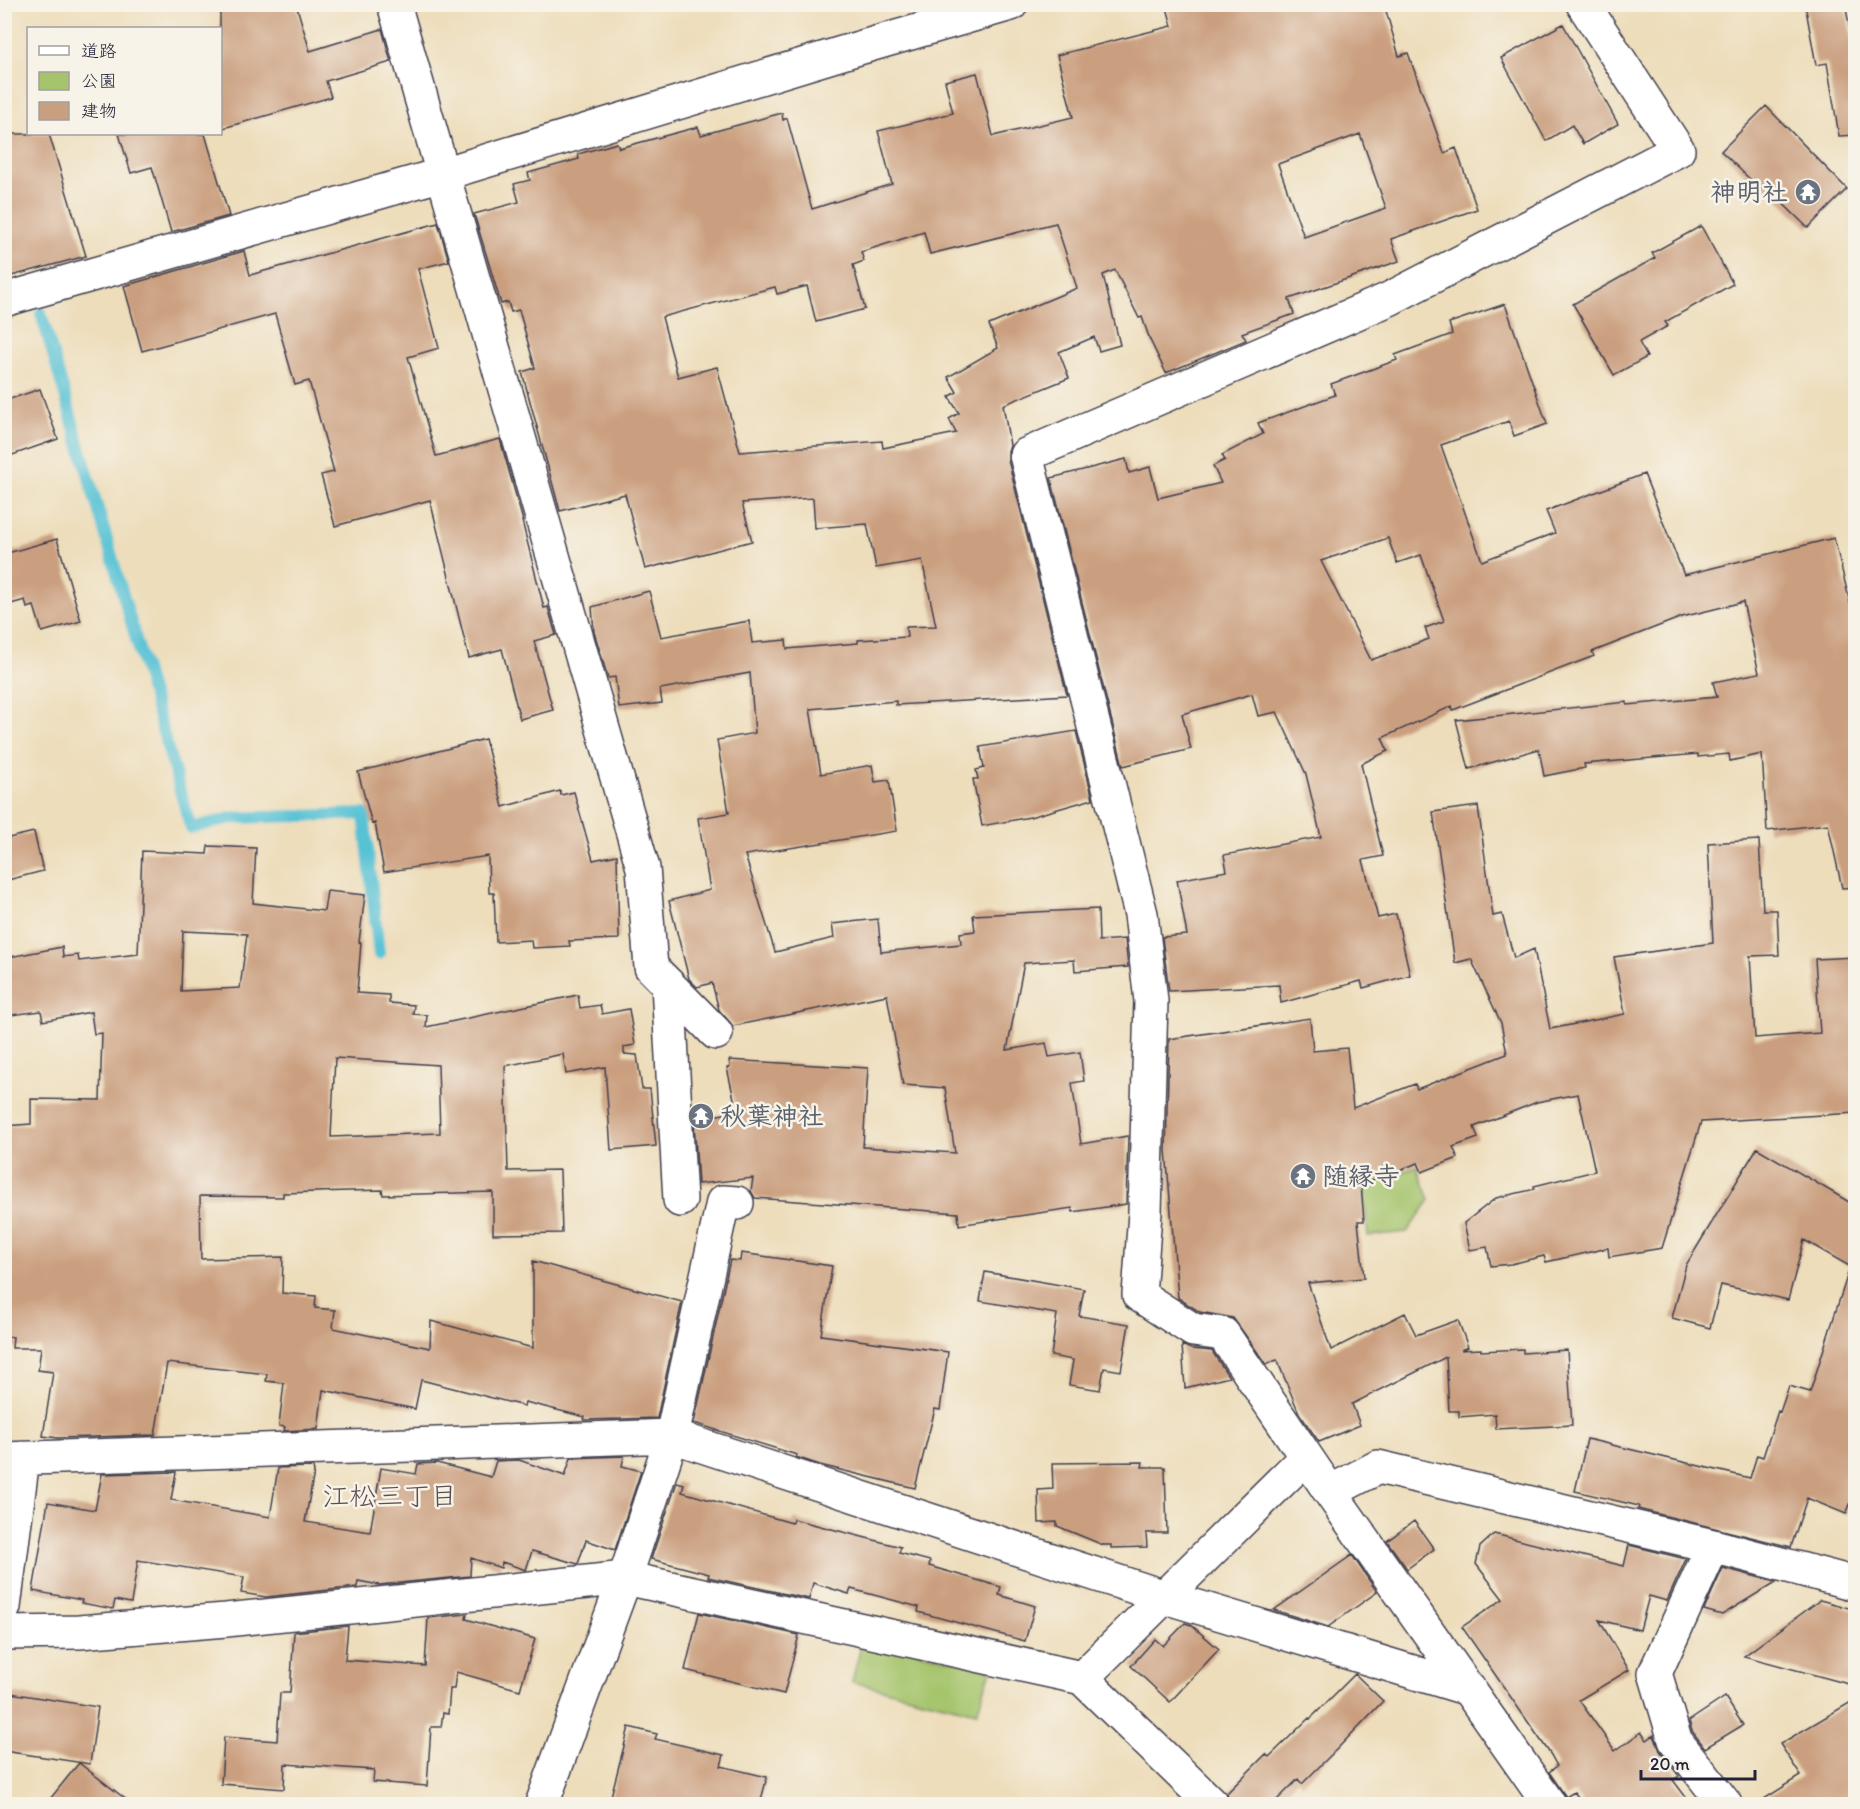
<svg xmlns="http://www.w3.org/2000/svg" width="1860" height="1809" font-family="Itim,'Klee One',sans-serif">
  <rect width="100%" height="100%" fill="#f7f3e8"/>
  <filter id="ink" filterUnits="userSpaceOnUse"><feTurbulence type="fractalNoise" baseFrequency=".0167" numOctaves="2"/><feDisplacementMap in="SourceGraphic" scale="12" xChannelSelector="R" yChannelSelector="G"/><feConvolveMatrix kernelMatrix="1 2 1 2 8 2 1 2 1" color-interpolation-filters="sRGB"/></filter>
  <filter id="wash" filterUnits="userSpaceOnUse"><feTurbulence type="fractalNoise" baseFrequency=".008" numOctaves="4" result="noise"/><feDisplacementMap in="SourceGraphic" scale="24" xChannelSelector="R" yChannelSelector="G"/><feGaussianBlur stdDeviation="1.35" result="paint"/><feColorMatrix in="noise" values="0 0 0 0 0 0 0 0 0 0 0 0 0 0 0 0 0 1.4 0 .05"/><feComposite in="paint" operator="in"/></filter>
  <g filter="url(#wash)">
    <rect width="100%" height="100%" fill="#edddbb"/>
    <!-- green -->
    <path fill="#a5c46c" stroke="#647354" stroke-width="1.5" d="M 1368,1133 L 1401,1172 L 1417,1167 L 1430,1200 L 1407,1232 L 1368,1236 L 1358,1135 Z
      M 863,1638 L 991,1670 L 977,1712 L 852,1682 Z"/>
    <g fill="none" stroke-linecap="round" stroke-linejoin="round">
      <!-- stream -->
      <path stroke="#59c2d5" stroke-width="12" d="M 41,313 L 191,828 L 231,818 L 364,814 L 379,954"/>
    </g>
    <g id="blocks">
      <!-- building -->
      <path fill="#ca9f7f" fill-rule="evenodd" d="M 220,4 L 296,4 L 310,51 L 382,29 L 391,62 L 326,81 L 331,97 L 220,129 Z
        M 1166,4 L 1384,4 L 1399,56 L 1408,53 L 1444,153 L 1456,148 L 1477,209 L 1391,239 L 1399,261 L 1289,299 L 1294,314 L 1242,333 L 1246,340 L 1166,373 L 1150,340 L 1142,317 L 1139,318 L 1115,270 L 1103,275 L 1120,345 L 1099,351 L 1094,337 L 1059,352 L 1069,378 L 1003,405 L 1010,445 L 1008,451 L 1008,460 L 1067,695 L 896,705 L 896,701 L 810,709 L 821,774 L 872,765 L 875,782 L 889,780 L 897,831 L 745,855 L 775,952 L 834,938 L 832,924 L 878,919 L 881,952 L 961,944 L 960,933 L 975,931 L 973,915 L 1098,909 L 1099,941 L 1125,939 L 1128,967 L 1075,971 L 1074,960 L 1024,963 L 1007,1050 L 1046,1043 L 1049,1057 L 1080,1052 L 1084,1081 L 1072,1083 L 1081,1144 L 1128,1136 L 1126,1204 L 1073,1212 L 1072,1208 L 959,1225 L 958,1213 L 755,1198 L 751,1191 L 753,1178 L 698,1184 L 694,1119 L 737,1112 L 727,1068 L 730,1067 L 729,1060 L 868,1068 L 863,1147 L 955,1153 L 945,1088 L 903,1085 L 887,995 L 733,1026 L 719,1010 L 712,983 L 697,987 L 689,979 L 669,901 L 710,890 L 698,818 L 729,813 L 717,740 L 755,733 L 750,673 L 660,689 L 662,703 L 619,708 L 615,677 L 608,678 L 594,632 L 592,607 L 649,591 L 661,637 L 749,621 L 752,643 L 786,640 L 787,649 L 858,643 L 858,640 L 907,637 L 906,627 L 936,626 L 922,560 L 876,568 L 867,524 L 815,528 L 813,498 L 742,503 L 752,541 L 645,569 L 625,494 L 560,511 L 522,372 L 535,368 L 519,310 L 511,312 L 508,302 L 501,304 L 474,214 L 519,202 L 514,184 L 530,180 L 528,173 L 579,159 L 578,154 L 617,143 L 619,148 L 698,127 L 701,135 L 782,113 L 783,120 L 787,118 L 812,209 L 892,184 L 878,131 L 953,113 L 945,81 L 977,73 L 993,136 L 1073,117 L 1057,55 L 1172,26 ZM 1360,134 L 1386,208 L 1304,237 L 1278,164 ZM 1056,223 L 1077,288 L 989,325 L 998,348 L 948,377 L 957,392 L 949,397 L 959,413 L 949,419 L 956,433 L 883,448 L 882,441 L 740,452 L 717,367 L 678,377 L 662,317 L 775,287 L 777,294 L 807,286 L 816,322 L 865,309 L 853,265 L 864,261 L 861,252 L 924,232 L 930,254 Z
        M 1805,4 L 1845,4 L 1856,59 L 1856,135 L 1839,136 L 1827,63 L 1816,65 Z
        M 1563,24 L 1618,124 L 1583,144 L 1572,125 L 1546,141 L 1501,58 Z
        M 1766,106 L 1847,189 L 1808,228 L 1764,185 L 1760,189 L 1721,151 Z
        M 4,134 L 49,134 L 86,256 L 4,278 Z
        M 119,134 L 205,134 L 229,216 L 171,232 L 152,167 L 131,173 Z
        M 438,223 L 449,261 L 418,269 L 439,348 L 408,357 L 436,456 L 500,439 L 523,521 L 522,521 L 544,608 L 548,607 L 556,635 L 534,641 L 553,710 L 520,719 L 502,649 L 469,658 L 430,500 L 335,526 L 321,475 L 334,472 L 309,381 L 295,385 L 275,314 L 142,351 L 124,286 L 244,251 L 250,275 Z
        M 1701,226 L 1733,284 L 1665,322 L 1668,326 L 1639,342 L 1647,357 L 1614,375 L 1573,304 L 1655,258 L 1652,253 Z
        M 1505,304 L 1547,424 L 1514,436 L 1509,421 L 1441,445 L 1482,561 L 1555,533 L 1546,511 L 1644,474 L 1684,575 L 1834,538 L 1856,627 L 1856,887 L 1842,888 L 1828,824 L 1767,831 L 1762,754 L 1730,761 L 1729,754 L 1698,757 L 1698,754 L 1584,764 L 1585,768 L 1544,776 L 1539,749 L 1469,769 L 1456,720 L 1627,702 L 1627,705 L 1717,697 L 1713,682 L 1759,673 L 1743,602 L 1682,617 L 1592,652 L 1594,656 L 1453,710 L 1452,706 L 1382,738 L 1388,751 L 1361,764 L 1383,856 L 1363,860 L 1378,918 L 1396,914 L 1410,975 L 1363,988 L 1361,981 L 1281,1003 L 1279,985 L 1169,991 L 1162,937 L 1187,935 L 1177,880 L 1227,871 L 1224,855 L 1321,837 L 1306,774 L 1277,712 L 1258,716 L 1252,694 L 1182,714 L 1191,749 L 1123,766 L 1051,478 L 1126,459 L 1129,473 L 1150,467 L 1158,498 L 1221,483 L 1213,466 L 1225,460 L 1222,455 L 1263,434 L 1258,423 L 1335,395 L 1331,384 L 1397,360 L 1395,355 L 1452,334 L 1449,323 ZM 1388,538 L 1397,563 L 1421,555 L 1444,621 L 1425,628 L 1429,639 L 1371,660 L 1321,561 Z
        M 40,389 L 58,439 L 4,458 L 4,401 Z
        M 57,539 L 81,621 L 42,632 L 34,606 L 27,608 L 25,600 L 4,606 L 4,554 Z
        M 1076,731 L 1093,799 L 1030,817 L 982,826 L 973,779 L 978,779 L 976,770 L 984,768 L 980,747 Z
        M 485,739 L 503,807 L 560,791 L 561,795 L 574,792 L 593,860 L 617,855 L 619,939 L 569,941 L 570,946 L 532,948 L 531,940 L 496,942 L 494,893 L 489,893 L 488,856 L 384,872 L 375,823 L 372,824 L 358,772 Z
        M 1478,806 L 1493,916 L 1502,914 L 1514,958 L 1534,949 L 1550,1029 L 1625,1014 L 1614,957 L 1713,943 L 1708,843 L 1759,840 L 1763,910 L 1777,910 L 1779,955 L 1750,956 L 1755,1038 L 1820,1033 L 1815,959 L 1856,957 L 1856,1113 L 1701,1122 L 1662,1248 L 1609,1257 L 1608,1248 L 1546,1262 L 1544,1256 L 1511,1264 L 1491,1266 L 1487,1247 L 1470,1250 L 1464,1223 L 1496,1198 L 1535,1189 L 1534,1186 L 1595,1171 L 1578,1094 L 1537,1102 L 1474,1127 L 1478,1138 L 1453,1147 L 1458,1158 L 1422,1172 L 1418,1163 L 1361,1184 L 1364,1221 L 1358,1221 L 1364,1278 L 1308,1283 L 1331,1350 L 1405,1313 L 1416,1335 L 1458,1320 L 1468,1347 L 1461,1350 L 1481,1349 L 1481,1351 L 1523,1349 L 1523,1353 L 1567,1350 L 1572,1425 L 1496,1429 L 1495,1414 L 1459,1417 L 1459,1411 L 1449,1411 L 1446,1357 L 1352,1404 L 1360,1425 L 1319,1442 L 1299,1413 L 1277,1360 L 1266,1364 L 1233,1318 L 1200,1312 L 1178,1298 L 1166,1150 L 1169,1039 L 1310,1018 L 1313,1051 L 1347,1048 L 1353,1108 L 1415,1084 L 1417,1089 L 1507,1054 L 1501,1023 L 1471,959 L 1455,963 L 1433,812 Z
        M 34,832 L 43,871 L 4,881 L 4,839 Z
        M 208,846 L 256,848 L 253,903 L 324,911 L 327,891 L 365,895 L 359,942 L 361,943 L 357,993 L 389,995 L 389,1003 L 414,1005 L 413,1014 L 427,1015 L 426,1027 L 578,995 L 580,1008 L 600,1005 L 602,1014 L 629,1009 L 635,1045 L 624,1047 L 624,1054 L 637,1055 L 642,1089 L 650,1089 L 656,1146 L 611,1150 L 605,1067 L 566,1074 L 563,1054 L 505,1066 L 508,1171 L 560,1170 L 562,1233 L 493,1234 L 493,1192 L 383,1195 L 382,1190 L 283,1193 L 283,1197 L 200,1196 L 201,1259 L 283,1257 L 282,1293 L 316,1296 L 315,1308 L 335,1310 L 333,1328 L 430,1348 L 431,1321 L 533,1348 L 533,1261 L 682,1302 L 657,1418 L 584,1420 L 585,1417 L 525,1402 L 524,1406 L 421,1380 L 415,1409 L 323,1390 L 318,1429 L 284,1431 L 285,1427 L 279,1426 L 284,1383 L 266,1381 L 267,1374 L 167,1363 L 155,1435 L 58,1438 L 43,1436 L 53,1372 L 38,1370 L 41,1348 L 12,1348 L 13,1337 L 4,1336 L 4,1126 L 31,1124 L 31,1099 L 100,1100 L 102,1033 L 94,1034 L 91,1012 L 43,1021 L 41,1011 L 4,1016 L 4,958 L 62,947 L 63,957 L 78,955 L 79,961 L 138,954 L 142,851 L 207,854 ZM 183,931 L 247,934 L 240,988 L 181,991 ZM 335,1058 L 438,1065 L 440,1133 L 331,1137 Z
        M 1757,1148 L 1856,1206 L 1856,1270 L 1804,1240 L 1788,1300 L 1721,1285 L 1710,1328 L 1672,1318 L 1686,1265 Z
        M 741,1253 L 832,1266 L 821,1335 L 948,1352 L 940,1410 L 935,1409 L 915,1488 L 820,1465 L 796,1457 L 797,1455 L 694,1423 L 730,1260 L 740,1261 Z
        M 1849,1270 L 1856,1271 L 1856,1490 L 1846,1514 L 1807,1498 L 1791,1547 L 1638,1509 L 1639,1506 L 1575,1491 L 1587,1439 L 1750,1478 L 1757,1455 L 1763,1457 L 1778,1411 L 1780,1412 L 1789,1386 L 1810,1392 Z
        M 985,1272 L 1084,1289 L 1079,1316 L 1129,1324 L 1121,1371 L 1104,1368 L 1100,1390 L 1069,1385 L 1073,1360 L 1051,1356 L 1057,1314 L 980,1301 Z
        M 1182,1345 L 1191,1349 L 1212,1351 L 1229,1377 L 1185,1388 Z
        M 624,1456 L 622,1466 L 641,1471 L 615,1550 L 586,1540 L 578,1564 L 532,1551 L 526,1570 L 502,1562 L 501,1568 L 471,1558 L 470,1576 L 379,1585 L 358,1581 L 357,1587 L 266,1597 L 241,1593 L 244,1577 L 138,1560 L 131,1603 L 115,1600 L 113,1609 L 81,1603 L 82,1600 L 33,1591 L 48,1502 L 95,1510 L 102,1474 L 176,1472 L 171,1500 L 270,1517 L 278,1468 L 313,1467 L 314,1472 L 305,1522 L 370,1532 L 381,1468 L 416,1474 L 418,1464 L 437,1463 L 491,1477 L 496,1461 L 519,1460 L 565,1476 L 571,1458 Z
        M 1143,1462 L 1142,1467 L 1165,1467 L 1167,1533 L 1146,1533 L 1147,1547 L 1111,1548 L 1111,1545 L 1103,1545 L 1057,1526 L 1057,1522 L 1039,1523 L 1038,1490 L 1053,1489 L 1052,1463 Z
        M 677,1482 L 684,1484 L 682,1492 L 792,1523 L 793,1519 L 901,1547 L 899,1553 L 930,1561 L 929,1566 L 1001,1587 L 999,1595 L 1035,1606 L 1025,1641 L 918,1612 L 919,1607 L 851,1589 L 849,1594 L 813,1583 L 809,1599 L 708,1577 L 709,1574 L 651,1559 Z
        M 1414,1521 L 1434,1549 L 1407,1569 L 1387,1541 Z
        M 1494,1534 L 1624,1566 L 1629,1545 L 1686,1559 L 1667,1601 L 1649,1596 L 1640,1630 L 1599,1620 L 1629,1670 L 1579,1700 L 1615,1751 L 1641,1732 L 1647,1740 L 1654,1735 L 1660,1751 L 1679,1776 L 1673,1780 L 1691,1804 L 1584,1804 L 1574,1792 L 1566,1797 L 1549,1772 L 1557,1766 L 1551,1755 L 1462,1627 L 1503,1599 L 1476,1564 L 1480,1547 Z
        M 1352,1555 L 1377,1592 L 1328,1627 L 1274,1610 Z
        M 1723,1568 L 1776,1582 L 1722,1615 L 1704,1610 Z
        M 1820,1600 L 1856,1610 L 1856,1686 L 1744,1656 Z
        M 699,1613 L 799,1635 L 784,1694 L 685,1670 Z
        M 467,1614 L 466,1619 L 535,1639 L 520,1690 L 456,1672 L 454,1689 L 450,1689 L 448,1714 L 443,1713 L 441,1727 L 431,1727 L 427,1786 L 373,1782 L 374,1770 L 285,1764 L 284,1789 L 221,1784 L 224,1737 L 277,1741 L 280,1693 L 290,1693 L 294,1632 L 348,1626 L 345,1660 L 425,1666 L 428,1618 Z
        M 1185,1623 L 1191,1625 L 1219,1649 L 1170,1702 L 1131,1666 L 1155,1639 L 1163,1646 Z
        M 1355,1674 L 1383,1701 L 1339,1747 L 1302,1784 L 1298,1779 L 1273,1804 L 1230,1804 L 1227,1793 L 1266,1754 L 1269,1757 L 1309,1718 L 1310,1719 Z
        M 4,1692 L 98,1707 L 90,1764 L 4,1751 Z
        M 1725,1697 L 1743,1725 L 1705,1748 L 1692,1731 L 1689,1721 Z
        M 1856,1699 L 1856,1804 L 1756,1804 L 1801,1776 L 1780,1744 Z
        M 629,1727 L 657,1734 L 655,1739 L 724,1755 L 721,1766 L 767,1777 L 760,1804 L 609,1804 Z
        M 79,1763 L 132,1804 L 46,1804 Z"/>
    </g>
  </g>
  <g filter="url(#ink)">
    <use href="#blocks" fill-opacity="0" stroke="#403e4e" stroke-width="1.5"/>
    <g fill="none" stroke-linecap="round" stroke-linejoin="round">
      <defs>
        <path id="minor" d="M 394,4 L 643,868 L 651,967 L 716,1033
          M 4,300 L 443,174 L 852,50 L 1011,4
          M 668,984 L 680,1200
          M 4,1459 L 672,1436 L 1165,1597 L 1469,1689
          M 1330,1492 L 1378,1467 L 1713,1546 L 1856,1584
          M 1713,1546 L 1655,1673 L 1675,1740 L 1725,1804
          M 4,1607 L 23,1458
          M 4,1633 L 79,1632 L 226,1620 L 625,1578 L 1082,1678 L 1212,1804
          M 1082,1678 L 1306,1457
          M 542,1804 L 625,1578 L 672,1436 L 723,1202 L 737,1203
          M 1549,1804 L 1330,1492 L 1223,1334 L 1193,1330 L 1139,1295 L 1145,1213 L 1151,1001 L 1141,914 L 1026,455 L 1389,299 L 1678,150 L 1583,4"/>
      </defs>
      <!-- minor casing -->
      <use href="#minor" stroke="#403e4e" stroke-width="36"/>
      <!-- minor -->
      <use href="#minor" stroke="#fff" stroke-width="33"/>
    </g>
  </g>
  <!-- icons -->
  <defs>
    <symbol id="temple-disc" viewBox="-11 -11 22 22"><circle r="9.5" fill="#6b7280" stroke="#f7f3e8"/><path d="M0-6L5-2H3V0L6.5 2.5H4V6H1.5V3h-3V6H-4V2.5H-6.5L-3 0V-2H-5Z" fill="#fff"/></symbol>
  </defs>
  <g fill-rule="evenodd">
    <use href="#temple-disc" x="1793" y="177" width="30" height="30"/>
    <use href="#temple-disc" x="686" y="1101" width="30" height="30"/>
    <use href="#temple-disc" x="1288" y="1161" width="30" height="30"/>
  </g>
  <g text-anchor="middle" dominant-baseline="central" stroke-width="5" stroke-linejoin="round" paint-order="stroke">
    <!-- worship labels -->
    <g font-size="26" font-weight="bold" fill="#5b616d" stroke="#f7f3e8" text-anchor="start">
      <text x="1788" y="192" text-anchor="end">神明社</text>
      <text x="720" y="1116">秋葉神社</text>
      <text x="1322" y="1176">随縁寺</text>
    </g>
    <!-- neighbourhood labels -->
    <g font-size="27" fill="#5d4e53" stroke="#f7f3e8">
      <text x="390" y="1495">江松三丁目</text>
    </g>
  </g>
  <!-- margin -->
  <rect width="1860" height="1809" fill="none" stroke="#f7f3e8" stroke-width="24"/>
  <!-- legend -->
  <rect x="27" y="27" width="195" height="108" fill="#f7f3e8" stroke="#a29fa3" stroke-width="1.5"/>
  <rect x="39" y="46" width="30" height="9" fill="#ffffff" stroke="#a29fa3" stroke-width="1.5"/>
  <text x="81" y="57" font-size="18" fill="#22223b">道路</text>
  <rect x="39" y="72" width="30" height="18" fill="#a5c46c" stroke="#a29fa3" stroke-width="1.5"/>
  <text x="81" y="87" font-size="18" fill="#22223b">公園</text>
  <rect x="39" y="102" width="30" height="18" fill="#ca9f7f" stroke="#a29fa3" stroke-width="1.5"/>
  <text x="81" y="117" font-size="18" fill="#22223b">建物</text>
  <!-- scale -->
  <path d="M1641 1770v9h114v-9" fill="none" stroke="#22223b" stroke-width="3"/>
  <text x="1650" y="1770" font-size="18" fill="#22223b" stroke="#f7f3e8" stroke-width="4.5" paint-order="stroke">20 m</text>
</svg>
